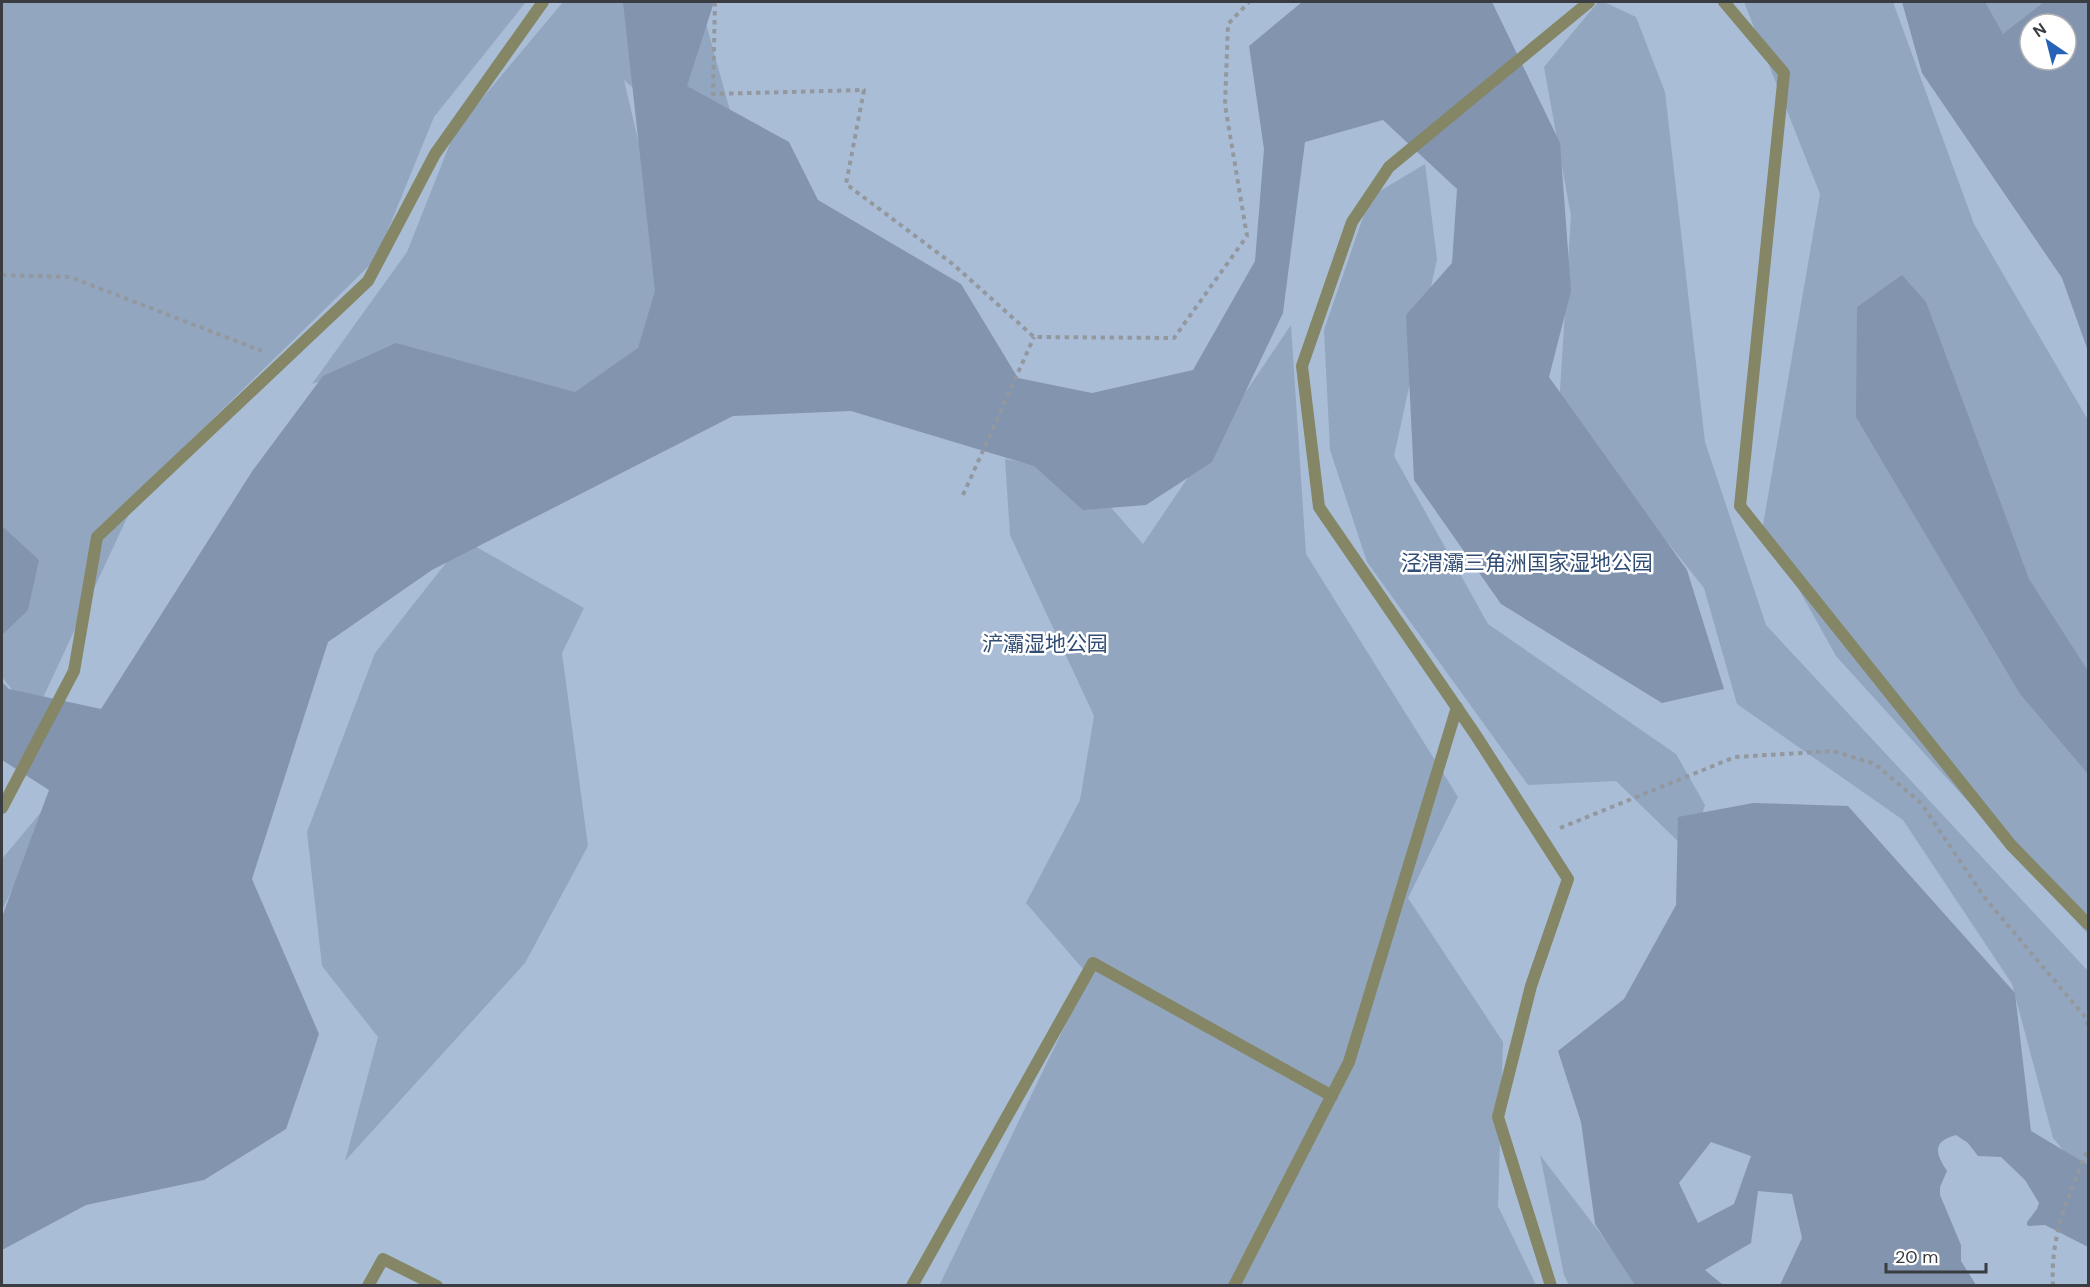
<svg xmlns="http://www.w3.org/2000/svg" width="2090" height="1287" font-family="'DM Sans','Noto Sans SC',sans-serif">
  <rect width="100%" height="100%" fill="#d8dfe9"/>
  <!-- green -->
  <path fill="#aabdd7" fill-rule="evenodd" d="M 2,2 L 2088,2 L 2088,1285 L 2,1286 ZM 2030,24 L 2066,24 L 2066,60 L 2030,60 Z"/>
  <!-- forest -->
  <path fill="#93a6bf" d="M 2,2 L 526,2 L 434,117 L 376,259 L 140,490 L 34,717 L 2,677 Z
    M 563,2 L 694,2 L 702,9 L 734,125 L 688,136 L 624,80 L 669,272 L 642,371 L 571,399 L 395,355 L 312,384 L 407,252 L 455,131 Z
    M 1598,2 L 1604,2 L 1636,17 L 1665,92 L 1705,442 L 1766,625 L 2088,971 L 2088,1180 L 2053,1138 L 2012,984 L 1903,820 L 1737,704 L 1704,588 L 1559,406 L 1571,216 L 1544,67 Z
    M 1744,2 L 1893,2 L 1974,224 L 2088,420 L 2088,934 L 1836,656 L 1763,525 L 1820,194 Z
    M 1968,2 L 2068,2 L 2030,24 L 2004,43 Z
    M 1425,164 L 1437,259 L 1394,456 L 1488,624 L 1676,754 L 1705,805 L 1690,853 L 1616,781 L 1528,785 L 1367,562 L 1330,450 L 1324,330 L 1370,197 Z
    M 1291,325 L 1306,554 L 1458,797 L 1408,898 L 1503,1042 L 1498,1206 L 1536,1285 L 939,1286 L 1089,976 L 1026,903 L 1080,800 L 1094,716 L 1010,535 L 1005,459 L 1080,472 L 1143,544 Z
    M 464,540 L 584,608 L 562,653 L 588,846 L 525,963 L 345,1161 L 378,1037 L 322,966 L 307,832 L 375,653 Z
    M 66,782 L 2,910 L 2,859 Z
    M 1540,1155 L 1640,1285 L 1569,1285 L 1564,1275 Z"/>
  <!-- water -->
  <path fill="#8394ae" fill-rule="evenodd" d="M 623,2 L 714,2 L 687,86 L 789,142 L 818,200 L 961,284 L 1018,378 L 1092,393 L 1193,370 L 1255,261 L 1264,149 L 1249,46 L 1302,2 L 1492,2 L 1560,143 L 1571,291 L 1549,377 L 1687,570 L 1724,689 L 1662,703 L 1501,604 L 1414,480 L 1406,315 L 1452,263 L 1457,189 L 1383,120 L 1305,142 L 1283,313 L 1212,462 L 1146,505 L 1083,510 L 1034,466 L 851,411 L 733,416 L 432,570 L 328,642 L 252,879 L 319,1034 L 286,1129 L 204,1180 L 86,1205 L 2,1250 L 2,917 L 49,790 L 2,760 L 2,682 L 9,689 L 101,709 L 253,470 L 323,376 L 396,343 L 575,392 L 638,348 L 655,291 Z
    M 1902,2 L 1985,2 L 2003,34 L 2044,2 L 2088,2 L 2088,351 L 2062,278 L 1922,73 ZM 2030,24 L 2066,24 L 2066,60 L 2030,60 Z
    M 1902,275 L 1926,302 L 2029,579 L 2088,671 L 2088,774 L 2020,694 L 1856,417 L 1857,307 Z
    M 2,526 L 39,560 L 28,610 L 2,635 Z
    M 1753,803 L 1848,806 L 2015,993 L 2031,1131 L 2088,1165 L 2088,1247 L 2045,1225 L 2029,1226 L 2027,1225 L 2027,1222 L 2037,1209 L 2039,1203 L 2025,1180 L 2001,1157 L 1978,1156 L 1968,1143 L 1956,1135 C 1931,1142 1936,1154 1947,1171 L 1940,1187 L 1940,1195 L 1961,1245 L 1961,1261 L 1976,1285 L 1780,1285 L 1802,1238 L 1792,1194 L 1758,1191 L 1751,1243 L 1705,1270 L 1723,1285 L 1635,1285 L 1595,1224 L 1581,1122 L 1558,1051 L 1624,999 L 1676,905 L 1678,817 ZM 1711,1142 L 1751,1156 L 1734,1204 L 1698,1223 L 1679,1183 Z"/>
  <g fill="none" stroke-linecap="round" stroke-linejoin="round">
    <!-- path -->
    <path stroke="#93989f" stroke-width="4" stroke-dasharray="4.5 4.5" stroke-linecap="butt" d="M 715,2 L 713,94 L 864,90 L 846,184 L 954,265 L 1034,337 L 1174,338 L 1247,236 L 1225,105 L 1228,24 L 1249,2
      M 2,275 L 70,277 L 262,351
      M 963,495 L 1034,337
      M 1560,828 L 1735,757 L 1833,751 L 1875,764 L 1921,803 L 1985,898 L 2086,1018 L 2088,1026
      M 2053,1286 C 2050,1234 2069,1195 2088,1149"/>
    <!-- service -->
    <path stroke="#848666" stroke-width="12" d="M 1724,2 L 1784,73 L 1740,506 L 2011,845 L 2088,924
      M 2,808 L 74,671 L 97,537 L 368,281 L 435,154 L 543,2
      M 368,1286 L 383,1259 L 437,1286
      M 912,1286 L 1093,963 L 1332,1096
      M 1234,1286 L 1349,1062 L 1457,707
      M 1551,1286 L 1498,1117 L 1531,986 L 1568,879 L 1475,734 L 1319,507 L 1302,366 L 1352,222 L 1389,167 L 1589,2"/>
  </g>
  <g text-anchor="middle" dominant-baseline="central" stroke-width="5" stroke-linejoin="round" paint-order="stroke">
    <!-- park labels -->
    <g font-size="21" fill="#324e75" stroke="#fff">
      <text x="1527" y="563">泾渭灞三角洲国家湿地公园</text>
      <text x="1045" y="644">浐灞湿地公园</text>
    </g>
  </g>
  <!-- border -->
  <rect width="2090" height="1287" fill="none" stroke="#393c40" stroke-width="6"/>
  <!-- north arrow -->
  <g transform="translate(2048 42) rotate(325)"><circle r="28" fill="#ffffff" stroke="#b0b1b3" stroke-width="1.5"/>
  <path d="M0-4.5L10 22L0 15L-10 22Z" fill="#2463b5"/>
  <text y="-9" font-size="16" font-weight="bold" text-anchor="middle" fill="#393c40">N</text>
  </g>
  <!-- scale -->
  <path d="M1886 1263v9h100v-9" fill="none" stroke="#393c40" stroke-width="3"/>
  <text x="1895" y="1263" font-size="18" fill="#393c40" stroke="#ffffff" stroke-width="4.5" paint-order="stroke">20 m</text>
</svg>
